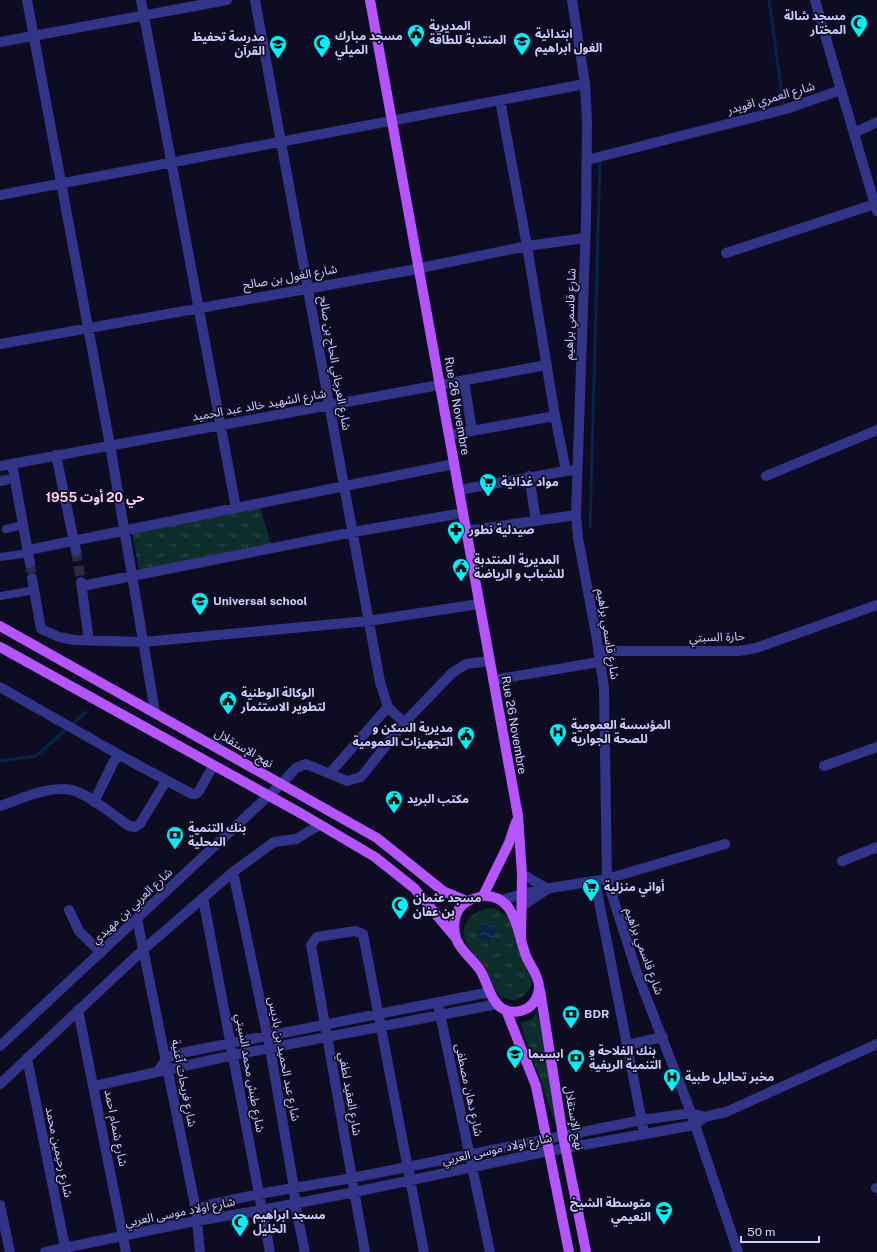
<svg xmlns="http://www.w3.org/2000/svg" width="877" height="1252" font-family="'Public Sans','Noto Sans Arabic',sans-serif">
  <defs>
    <pattern id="grass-tufts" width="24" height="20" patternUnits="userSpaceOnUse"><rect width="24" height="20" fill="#0e2e2b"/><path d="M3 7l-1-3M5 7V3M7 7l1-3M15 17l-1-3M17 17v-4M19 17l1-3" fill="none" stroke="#304b4b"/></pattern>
    <pattern id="water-waves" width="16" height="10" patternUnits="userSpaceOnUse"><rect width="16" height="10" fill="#072347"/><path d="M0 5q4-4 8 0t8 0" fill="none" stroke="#2a4263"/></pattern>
  </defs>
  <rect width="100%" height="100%" fill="#0e0c23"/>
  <!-- grass -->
  <path fill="url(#grass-tufts)" d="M 260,507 L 271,544 L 139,570 L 132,532 Z
    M 492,908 C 498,910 505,913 509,919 C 515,928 515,939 518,948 C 523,963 541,982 524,995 C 521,998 517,1000 513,1000 C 508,1000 502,998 499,994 C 492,987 489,975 485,967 C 480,960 474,955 469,948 C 455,928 470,910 492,908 Z
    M 537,1012 L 561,1128 L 557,1128 L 520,1022 L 531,1020 Z"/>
  <!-- water -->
  <path fill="url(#water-waves)" d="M478 932a9 9 0 1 1 18 0a9 9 0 1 1-18 0Z"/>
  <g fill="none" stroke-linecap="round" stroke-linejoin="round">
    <!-- stream -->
    <path stroke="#072347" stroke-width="3" d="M 769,0 L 783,103
      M 590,527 L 600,159
      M 0,761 L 36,756 L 86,712"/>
    <!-- minor-tunnel -->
    <path stroke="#2b2944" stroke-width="10" stroke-dasharray="10 5" stroke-linecap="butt" d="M 76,551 L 81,582
      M 30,563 L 32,578"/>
    <!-- pedestrian -->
    <path stroke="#323487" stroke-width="8" d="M 6,529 L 23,525
      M 0,557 L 29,553
      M 0,596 L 35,590"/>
    <!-- minor -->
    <path stroke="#323487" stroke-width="10" d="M 27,0 L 110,445 L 155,712
      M 141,0 L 236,508
      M 255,0 L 380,682 L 388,707 L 404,723
      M 815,0 L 841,90
      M 0,42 L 227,0
      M 500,100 L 527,246 L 555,416 L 566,471 L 577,470
      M 854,133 L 877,122
      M 0,195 L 585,84
      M 726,253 L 875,204
      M 0,344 L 406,271 L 527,246 L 585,238
      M 464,380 L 472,431
      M 449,435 L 555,416
      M 56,455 L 76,551
      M 12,464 L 30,563
      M 0,466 L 547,365
      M 529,476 L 536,521
      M 766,476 L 877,430
      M 0,481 L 6,480
      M 459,490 L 566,471
      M 466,531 L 576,515
      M 28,550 L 454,464
      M 32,578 L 41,629 L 59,637 L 75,640 L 143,642 L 368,621 L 479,604
      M 81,582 L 89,641
      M 82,586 L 353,532 L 463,513
      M 598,651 L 739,651 L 756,648 L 877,605
      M 493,680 L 599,662
      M 0,687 L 123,757
      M 824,766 L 877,747
      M 330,773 L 388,707
      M 281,784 L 296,768 L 306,764 L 347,781 L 361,777 L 404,723 L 452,673 L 466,664 L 489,661
      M 94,802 L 114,761 L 118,757 L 123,757 L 192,794 L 196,794 L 199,791 L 213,766
      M 0,806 C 21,799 50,785 72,790 C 88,794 115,816 129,826 L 135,827 L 140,824 L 166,781
      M 842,861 L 877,847
      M 233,872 L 270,1048 L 294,1188 L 295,1204 L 305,1252
      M 522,874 L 548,889
      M 595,881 L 643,1127
      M 203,898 L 270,1252
      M 501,900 L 538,890 L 607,879 L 725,844
      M 522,906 L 546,890
      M 69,910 L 79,931 L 101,953
      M 137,919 L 196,1210 L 200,1252
      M 439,1009 L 490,1252
      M 78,1010 L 126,1252
      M 627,1045 L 663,1037
      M 27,1058 L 66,1252
      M 159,1070 L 166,1059 L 176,1054 L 490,992
      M 0,1084 L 144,949 L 233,872 L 274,842 L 296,839 L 320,825
      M 94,1086 L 234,1055 L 497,1004
      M 876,1188 L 877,1188
      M 0,1205 L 10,1252
      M 196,1210 L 208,1205 L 259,1194 L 352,1178 L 642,1120 L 691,1113 L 704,1117 L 726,1112 L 877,1044
      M 45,1252 L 185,1223 L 262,1210 L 355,1192 L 549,1151 L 695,1125 L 701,1120
      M 365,1252 L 311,945 L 317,937 L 355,931 L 363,934 L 424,1252"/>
    <!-- tertiary -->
    <path stroke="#323487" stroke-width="10" d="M 572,0 L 585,84 L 587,122 L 586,220 L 576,515 L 578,538 L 596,634 L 604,688 L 607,879 L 637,973 L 690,1110 L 738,1252
      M 587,160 L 786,109 L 841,90 L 877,211
      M 0,1046 L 281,784"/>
    <!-- primary -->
    <path stroke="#b455ff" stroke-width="10" d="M 370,0 L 518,816 L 522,874 L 521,941
      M 0,626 L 377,838 L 443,891 L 467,901
      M 0,647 L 302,814 L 375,857 L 414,888 L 455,937
      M 483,896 C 516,894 517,933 526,956 C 530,966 539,976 539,987 C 539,996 534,1005 526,1009 C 520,1012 511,1013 505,1010 C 490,1003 488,982 480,970 C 474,961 466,955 460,946 C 451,933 452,909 468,901 C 472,899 478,898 483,896 Z
      M 483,896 L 509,843 L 516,822
      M 540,990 L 563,1136 L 586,1252
      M 506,1010 L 536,1086 L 569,1252"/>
  </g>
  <!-- icons -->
  <defs>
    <symbol id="mosque-pin" viewBox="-11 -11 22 30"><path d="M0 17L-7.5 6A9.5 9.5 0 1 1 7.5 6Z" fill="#00f0f9" stroke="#0e0c23"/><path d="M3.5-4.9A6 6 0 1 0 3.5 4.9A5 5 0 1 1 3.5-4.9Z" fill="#111"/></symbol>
    <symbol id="civic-pin" viewBox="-11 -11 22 30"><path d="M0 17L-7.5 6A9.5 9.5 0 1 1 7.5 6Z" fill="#00f0f9" stroke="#0e0c23"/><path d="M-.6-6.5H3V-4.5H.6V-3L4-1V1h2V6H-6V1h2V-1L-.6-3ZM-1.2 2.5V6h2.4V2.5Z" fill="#111"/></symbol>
    <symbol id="school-pin" viewBox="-11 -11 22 30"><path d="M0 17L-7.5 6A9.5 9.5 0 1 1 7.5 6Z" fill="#00f0f9" stroke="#0e0c23"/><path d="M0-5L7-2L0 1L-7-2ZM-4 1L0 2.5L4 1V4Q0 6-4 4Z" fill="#111"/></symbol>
    <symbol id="supermarket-pin" viewBox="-11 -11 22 30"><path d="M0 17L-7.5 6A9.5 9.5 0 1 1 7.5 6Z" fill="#00f0f9" stroke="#0e0c23"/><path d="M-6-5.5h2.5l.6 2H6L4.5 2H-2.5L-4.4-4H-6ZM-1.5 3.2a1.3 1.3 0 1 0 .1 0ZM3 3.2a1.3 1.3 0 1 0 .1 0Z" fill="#111"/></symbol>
    <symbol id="pharmacy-pin" viewBox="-11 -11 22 30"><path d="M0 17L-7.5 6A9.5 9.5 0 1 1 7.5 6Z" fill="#00f0f9" stroke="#0e0c23"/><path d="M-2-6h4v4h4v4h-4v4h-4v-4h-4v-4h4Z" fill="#111"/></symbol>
    <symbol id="hospital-pin" viewBox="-11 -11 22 30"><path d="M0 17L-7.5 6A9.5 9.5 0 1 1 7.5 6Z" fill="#00f0f9" stroke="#0e0c23"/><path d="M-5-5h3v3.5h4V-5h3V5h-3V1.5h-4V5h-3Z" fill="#111"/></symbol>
    <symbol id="bank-pin" viewBox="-11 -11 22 30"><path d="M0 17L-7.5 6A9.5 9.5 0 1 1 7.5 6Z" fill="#00f0f9" stroke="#0e0c23"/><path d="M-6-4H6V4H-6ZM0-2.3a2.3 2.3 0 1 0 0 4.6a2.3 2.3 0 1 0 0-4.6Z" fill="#111"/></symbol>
  </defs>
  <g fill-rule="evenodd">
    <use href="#mosque-pin" x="849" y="13" width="20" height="27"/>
    <use href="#civic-pin" x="406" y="23" width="20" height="27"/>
    <use href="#school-pin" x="512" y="31" width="20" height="27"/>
    <use href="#mosque-pin" x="312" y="33" width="20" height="27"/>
    <use href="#school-pin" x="268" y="34" width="20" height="27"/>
    <use href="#supermarket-pin" x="478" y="472" width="20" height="27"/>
    <use href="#pharmacy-pin" x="446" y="520" width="20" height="27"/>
    <use href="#civic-pin" x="451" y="557" width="20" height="27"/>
    <use href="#school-pin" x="190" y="591" width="20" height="27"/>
    <use href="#civic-pin" x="218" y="690" width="20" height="27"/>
    <use href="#hospital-pin" x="548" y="722" width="20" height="27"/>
    <use href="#civic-pin" x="456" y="725" width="20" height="27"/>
    <use href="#civic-pin" x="384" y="789" width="20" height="27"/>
    <use href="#bank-pin" x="165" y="825" width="20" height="27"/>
    <use href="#supermarket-pin" x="581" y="877" width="20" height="27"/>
    <use href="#mosque-pin" x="390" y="895" width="20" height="27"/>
    <use href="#bank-pin" x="561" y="1004" width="20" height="27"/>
    <use href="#school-pin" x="505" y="1044" width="20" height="27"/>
    <use href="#bank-pin" x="566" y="1048" width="20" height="27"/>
    <use href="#hospital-pin" x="662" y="1067" width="20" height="27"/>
    <use href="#school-pin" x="654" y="1200" width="20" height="27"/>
    <use href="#mosque-pin" x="230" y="1212" width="20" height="27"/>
  </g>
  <g text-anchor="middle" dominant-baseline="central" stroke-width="3.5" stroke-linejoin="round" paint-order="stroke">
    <!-- poi labels -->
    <g font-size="12" font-weight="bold" fill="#d0ceff" stroke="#0e0c23" text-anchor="start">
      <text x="846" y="16" text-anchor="end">مسجد شالة<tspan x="846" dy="14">المختار</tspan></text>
      <text x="429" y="26">المديرية<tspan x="429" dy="14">المنتدبة للطاقة</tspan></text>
      <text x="535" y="34">ابتدائية<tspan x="535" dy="14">الغول ابراهيم</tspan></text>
      <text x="335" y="36">مسجد مبارك<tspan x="335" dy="14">الميلي</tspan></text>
      <text x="265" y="37" text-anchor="end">مدرسة تحفيظ<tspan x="265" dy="14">القرآن</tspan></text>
      <text x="501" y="482">مواد غذائية</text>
      <text x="469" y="530">صيدلية نطور</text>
      <text x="474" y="560">المديرية المنتدبة<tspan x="474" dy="14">للشباب و الرياضة</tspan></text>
      <text x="213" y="601">Universal school</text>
      <text x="241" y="693">الوكالة الوطنية<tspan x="241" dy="14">لتطوير الاستثمار</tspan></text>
      <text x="571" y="725">المؤسسة العمومية<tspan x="571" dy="14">للصحة الجوارية</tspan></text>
      <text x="453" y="728" text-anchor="end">مديرية السكن و<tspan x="453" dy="14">التجهيزات العمومية</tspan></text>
      <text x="407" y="799">مكتب البريد</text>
      <text x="188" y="828">بنك التنمية<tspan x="188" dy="14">المحلية</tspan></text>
      <text x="604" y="887">أواني منزلية</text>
      <text x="413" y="898">مسجد عثمان<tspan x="413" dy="14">بن عفان</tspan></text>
      <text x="584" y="1014">BDR</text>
      <text x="589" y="1051">بنك الفلاحة و<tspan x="589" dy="14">التنمية الريفية</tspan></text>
      <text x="528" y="1054">ابسيما</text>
      <text x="685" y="1077">مخبر تحاليل طبية</text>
      <text x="651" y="1203" text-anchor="end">متوسطة الشيخ<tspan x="651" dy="14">النعيمي</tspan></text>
      <text x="253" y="1215">مسجد ابراهيم<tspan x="253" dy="14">الخليل</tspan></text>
    </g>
    <!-- street labels -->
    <g font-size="12" fill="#d0ceff" stroke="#0e0c23">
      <text transform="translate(771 98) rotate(-16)">شارع العمري اقويدر</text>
      <text transform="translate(290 277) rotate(-10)">شارع الغول بن صالح</text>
      <text transform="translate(570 314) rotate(-88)">شارع قاسمي براهيم</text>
      <text transform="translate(335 363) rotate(80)">شارع العرجاني الحاج بن صالح</text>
      <text transform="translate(259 405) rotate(-10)">شارع الشهيد خالد عبد الحميد</text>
      <text transform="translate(457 406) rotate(80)">Rue 26 Novembre</text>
      <text transform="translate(608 634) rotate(81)">شارع قاسمي براهيم</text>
      <text transform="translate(717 637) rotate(-2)">حارة السبتي</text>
      <text transform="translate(514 725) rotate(80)">Rue 26 Novembre</text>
      <text transform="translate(244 748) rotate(30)">نهج الإستقلال</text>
      <text transform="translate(132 906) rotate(-43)">شارع العربي بن مهيدي</text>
      <text transform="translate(644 951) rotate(70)">شارع قاسمي براهيم</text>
      <text transform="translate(284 1059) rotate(79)">شارع عبد الحميد بن باديس</text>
      <text transform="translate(250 1073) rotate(80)">شارع طبش محمد السبتي</text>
      <text transform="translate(184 1083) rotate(79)">شارع فريحات ٱغنية</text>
      <text transform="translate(469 1090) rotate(78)">شارع دهان مصطفى</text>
      <text transform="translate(350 1094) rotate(80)">شارع العقيد لطفي</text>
      <text transform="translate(574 1118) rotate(80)">نهج الإستقلال</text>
      <text transform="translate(116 1128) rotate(79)">شارع شمام احمد</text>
      <text transform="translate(497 1149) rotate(-12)">شارع اولاد موسى العربي</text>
      <text transform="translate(59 1152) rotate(78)">شارع رحيمين محمد</text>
      <text transform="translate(180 1212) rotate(-11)">شارع اولاد موسى العربي</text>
    </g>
    <!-- neighbourhood labels -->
    <g font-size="13" font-weight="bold" fill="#ffd0f1" stroke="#0e0c23">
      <text x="95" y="497">حي 20 أوت 1955</text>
    </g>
  </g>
  <!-- scale -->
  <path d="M741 1236v6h78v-6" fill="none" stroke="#d0ceff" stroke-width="2"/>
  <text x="747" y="1236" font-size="12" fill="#d0ceff" stroke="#0e0c23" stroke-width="3" paint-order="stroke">50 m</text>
</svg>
